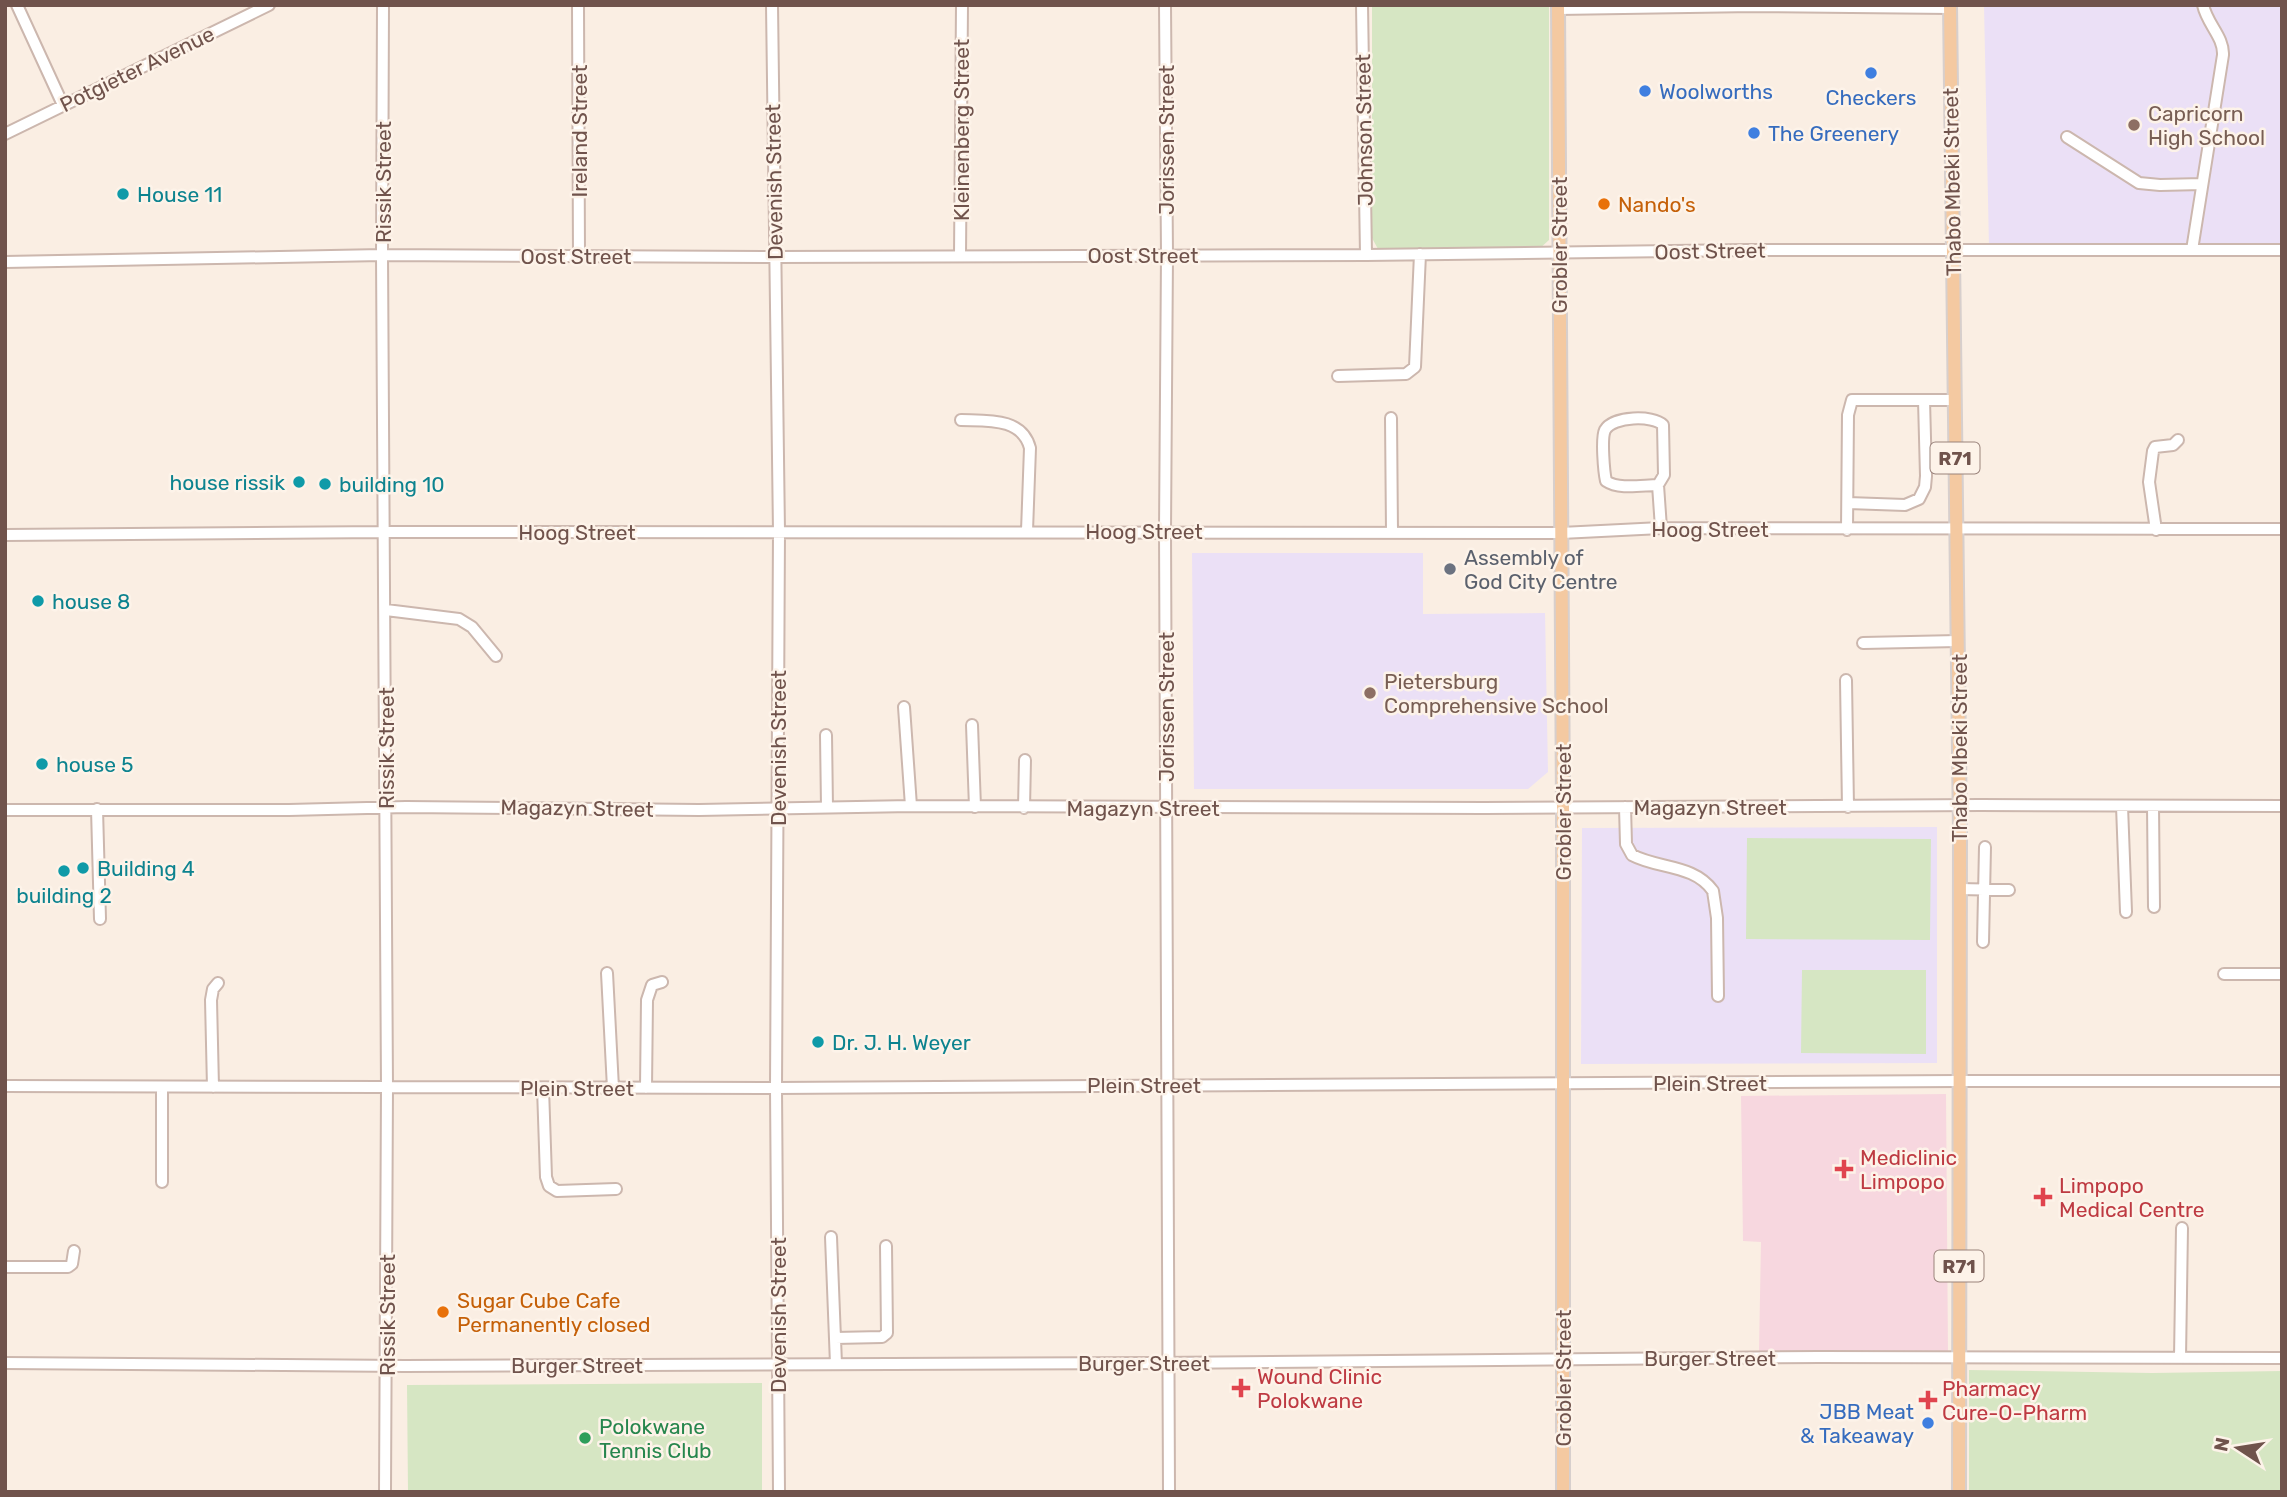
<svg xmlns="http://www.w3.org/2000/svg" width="2287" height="1497" font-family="Rubik,sans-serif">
  <rect width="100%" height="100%" fill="#faeee3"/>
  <!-- education -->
  <path fill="#ebe0f6" d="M 1984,5 L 2282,5 L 2282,245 L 1989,248 Z
    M 1192,553 L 1423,553 L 1423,614 L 1545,613 L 1548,772 L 1528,789 L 1194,789 Z
    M 1937,827 L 1937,1063 L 1581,1064 L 1582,828 Z"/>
  <!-- medical -->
  <path fill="#f7d7df" d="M 1946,1094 L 1948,1352 L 1759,1351 L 1761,1242 L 1743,1241 L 1741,1096 Z"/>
  <!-- green -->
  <path fill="#d6e6c3" d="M 1372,5 L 1549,5 L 1549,240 L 1538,250 L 1389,251 L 1378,249 L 1372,238 Z
    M 1747,838 L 1931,839 L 1930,940 L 1746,939 Z
    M 1802,970 L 1926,970 L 1926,1054 L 1801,1053 Z
    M 1969,1370 L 2152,1373 L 2282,1371 L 2282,1492 L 1969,1492 Z
    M 762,1383 L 762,1492 L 408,1492 L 407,1385 Z"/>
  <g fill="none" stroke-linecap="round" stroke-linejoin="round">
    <defs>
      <path id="minor" d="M 17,5 L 63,105
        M 383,5 L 382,255 L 387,1087 L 385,1492
        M 578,5 L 579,256
        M 772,5 L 779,532 L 776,1088 L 779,1492
        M 1165,5 L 1167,255 L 1165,531 L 1169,1492
        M 1362,5 L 1366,255
        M 1558,9 L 1754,6 L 1950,8
        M 5,134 L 269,5
        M 2067,137 L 2139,183 L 2160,185 L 2202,184
        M 2192,250 L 2223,55 C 2224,37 2207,24 2203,5
        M 960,255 L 962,5
        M 5,262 L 382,255 L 776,257 L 1366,255 L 1747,250 L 2282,250
        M 1338,376 L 1406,374 L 1415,367 L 1420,254
        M 1391,418 L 1392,532
        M 961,420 C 986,421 1022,417 1030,448 L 1027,531
        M 1658,485 C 1643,485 1619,490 1606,481 C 1604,472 1601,438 1605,430 C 1613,416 1653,415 1663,425 L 1664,475 L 1658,485 L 1661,528
        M 1848,503 L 1905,505 L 1919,499 L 1925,487 L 1926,476 L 1924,400
        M 1847,530 L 1848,415 L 1852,400 L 1954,400
        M 2156,530 L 2149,482 L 2153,451 L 2155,447 L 2173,445 L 2178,440
        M 5,535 L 385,532 L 1561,533 L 1661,528 L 2282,529
        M 386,610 L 459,619 L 472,627 L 496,656
        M 1863,643 L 1958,641
        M 1846,680 L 1848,807
        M 904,707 L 911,806
        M 972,725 L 975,807
        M 826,735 L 827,807
        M 2122,806 L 2126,912
        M 2153,806 L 2154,907
        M 1625,807 L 1626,844 L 1632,855 C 1658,869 1694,864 1713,891 L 1717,918 L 1718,996
        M 1024,808 L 1025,760
        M 97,809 L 100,919
        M 5,810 L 289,810 L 406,807 L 699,810 L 911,806 L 1484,808 L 1980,805 L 2282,806
        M 1959,889 L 2009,890
        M 1983,942 L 1985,847
        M 607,973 L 613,1088
        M 2224,974 L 2282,974
        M 5,1086 L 776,1088 L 1958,1081 L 2282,1081
        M 162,1087 L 162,1182
        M 213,1087 L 211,1000 L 213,989 L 218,983
        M 543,1088 L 546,1177 L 549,1186 L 557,1191 L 616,1189
        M 646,1088 L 647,1000 L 652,985 L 662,982
        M 831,1237 L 836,1364
        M 5,1267 L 68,1267 L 72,1264 L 74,1251
        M 835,1338 L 882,1337 L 887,1333 L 886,1246
        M 2180,1358 L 2182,1228
        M 5,1363 L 405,1366 L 1160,1363 L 1819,1357 L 2282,1358"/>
      <path id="major" d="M 1558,5 L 1563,806 L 1563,1492
        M 1950,5 L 1960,833 L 1959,1492"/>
    </defs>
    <!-- minor casing -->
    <use href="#minor" stroke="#ccb7ae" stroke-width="14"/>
    <!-- major casing -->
    <use href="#major" stroke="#d7cfcd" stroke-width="16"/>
    <!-- minor -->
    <use href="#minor" stroke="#fff" stroke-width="10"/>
    <!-- major -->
    <use href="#major" stroke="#f4c9a1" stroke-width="12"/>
  </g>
  <!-- markers -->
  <g fill="#3f7fe0" stroke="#fdf3e9" stroke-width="2.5">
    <circle cx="1871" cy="73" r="7"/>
    <circle cx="1645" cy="91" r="7"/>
    <circle cx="1754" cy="133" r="7"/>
    <circle cx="1928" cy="1423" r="7"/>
  </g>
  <g fill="#8d6e63" stroke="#fdf3e9" stroke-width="2.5">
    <circle cx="2134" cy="125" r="7"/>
    <circle cx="1370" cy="693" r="7"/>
  </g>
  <g fill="#0f9aa8" stroke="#fdf3e9" stroke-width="2.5">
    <circle cx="123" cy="194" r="7"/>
    <circle cx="299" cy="482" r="7"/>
    <circle cx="325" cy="484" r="7"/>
    <circle cx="38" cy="601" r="7"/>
    <circle cx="42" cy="764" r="7"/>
    <circle cx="83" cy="868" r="7"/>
    <circle cx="64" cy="871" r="7"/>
    <circle cx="818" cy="1042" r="7"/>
  </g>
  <g fill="#e8710a" stroke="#fdf3e9" stroke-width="2.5">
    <circle cx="1604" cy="204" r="7"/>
    <circle cx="443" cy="1312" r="7"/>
  </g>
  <circle fill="#6b7280" stroke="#fdf3e9" stroke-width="2.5" cx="1450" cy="569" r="7"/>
  <g fill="#e0444e" stroke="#fdf3e9" stroke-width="2.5">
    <path d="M1840.5 1158.5h7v7h7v7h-7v7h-7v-7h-7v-7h7z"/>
    <path d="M2039.5 1186.5h7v7h7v7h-7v7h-7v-7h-7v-7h7z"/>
    <path d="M1237.5 1377.5h7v7h7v7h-7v7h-7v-7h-7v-7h7z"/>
    <path d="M1924.5 1389.5h7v7h7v7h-7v7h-7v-7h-7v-7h7z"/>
  </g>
  <circle fill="#2e9e5b" stroke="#fdf3e9" stroke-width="2.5" cx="585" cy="1438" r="7"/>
  <g text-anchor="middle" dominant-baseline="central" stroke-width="5" stroke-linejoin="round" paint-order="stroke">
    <!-- shield labels -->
    <g fill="#fdf3e9" stroke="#9a837b" stroke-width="2">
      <rect x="1930.5" y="442.5" width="49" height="31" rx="5"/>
      <rect x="1934.5" y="1250.5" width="49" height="31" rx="5"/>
    </g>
    <g font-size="19" font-weight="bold" fill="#70534c">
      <text x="1955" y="458">R71</text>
      <text x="1959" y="1266">R71</text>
    </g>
    <!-- street labels -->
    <g font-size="21" fill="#70534c" stroke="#fdf3e9">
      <text transform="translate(137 69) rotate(-26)">Potgieter Avenue</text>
      <text transform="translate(961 130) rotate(-90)">Kleinenberg Street</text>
      <text transform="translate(1364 130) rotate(-91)">Johnson Street</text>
      <text transform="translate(579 131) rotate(-90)">Ireland Street</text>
      <text transform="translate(1166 140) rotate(-90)">Jorissen Street</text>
      <text transform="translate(383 182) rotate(-90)">Rissik Street</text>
      <text transform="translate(774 182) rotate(-91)">Devenish Street</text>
      <text transform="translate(1952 182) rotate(-91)">Thabo Mbeki Street</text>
      <text transform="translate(1559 245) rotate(-90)">Grobler Street</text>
      <text transform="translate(1710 251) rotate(-1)">Oost Street</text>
      <text x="1143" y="255">Oost Street</text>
      <text x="576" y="256">Oost Street</text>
      <text x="1710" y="529">Hoog Street</text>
      <text x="1144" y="531">Hoog Street</text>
      <text x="577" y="532">Hoog Street</text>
      <text transform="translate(1166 707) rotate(-90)">Jorissen Street</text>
      <text transform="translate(386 748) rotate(-90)">Rissik Street</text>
      <text transform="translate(778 748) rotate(-90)">Devenish Street</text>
      <text transform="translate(1959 748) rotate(-90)">Thabo Mbeki Street</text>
      <text x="1710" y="807">Magazyn Street</text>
      <text transform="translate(577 808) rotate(1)">Magazyn Street</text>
      <text x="1143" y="808">Magazyn Street</text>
      <text transform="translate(1563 812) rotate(-90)">Grobler Street</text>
      <text x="1710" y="1083">Plein Street</text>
      <text x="1144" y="1085">Plein Street</text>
      <text x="577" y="1088">Plein Street</text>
      <text transform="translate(387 1315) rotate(-90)">Rissik Street</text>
      <text transform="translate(778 1315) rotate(-90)">Devenish Street</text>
      <text x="1710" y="1358">Burger Street</text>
      <text x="1144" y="1363">Burger Street</text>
      <text x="577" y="1365">Burger Street</text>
      <text transform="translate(1563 1378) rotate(-90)">Grobler Street</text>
    </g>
    <!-- shop labels -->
    <g font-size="21" fill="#366cbe" stroke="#fdf3e9" text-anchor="start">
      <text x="1659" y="91">Woolworths</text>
      <text x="1871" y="97" text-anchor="middle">Checkers</text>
      <text x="1768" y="133">The Greenery</text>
      <text x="1914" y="1411" text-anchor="end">JBB Meat<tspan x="1914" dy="24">&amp; Takeaway</tspan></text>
    </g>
    <!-- education labels -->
    <g font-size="21" fill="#785e54" stroke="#fdf3e9" text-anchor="start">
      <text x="2148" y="113">Capricorn<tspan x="2148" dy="24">High School</tspan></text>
      <text x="1384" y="681">Pietersburg<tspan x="1384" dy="24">Comprehensive School</tspan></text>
    </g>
    <!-- culture labels -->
    <g font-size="21" fill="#0d838f" stroke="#fdf3e9" text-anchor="start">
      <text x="137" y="194">House 11</text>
      <text x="285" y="482" text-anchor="end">house rissik</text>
      <text x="339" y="484">building 10</text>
      <text x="52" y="601">house 8</text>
      <text x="56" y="764">house 5</text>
      <text x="97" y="868">Building 4</text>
      <text x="64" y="895" text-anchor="middle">building 2</text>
      <text x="832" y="1042">Dr. J. H. Weyer</text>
    </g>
    <!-- food labels -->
    <g font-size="21" fill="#c56008" stroke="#fdf3e9" text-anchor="start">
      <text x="1618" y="204">Nando's</text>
      <text x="457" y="1300">Sugar Cube Cafe<tspan x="457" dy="24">Permanently closed</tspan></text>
    </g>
    <!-- worship labels -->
    <g font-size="21" fill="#5b616d" stroke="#fdf3e9" text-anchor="start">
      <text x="1464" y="557">Assembly of<tspan x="1464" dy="24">God City Centre</tspan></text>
    </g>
    <!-- health labels -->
    <g font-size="21" fill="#be3a42" stroke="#fdf3e9" text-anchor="start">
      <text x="1860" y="1157">Mediclinic<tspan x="1860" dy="24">Limpopo</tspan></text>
      <text x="2059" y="1185">Limpopo<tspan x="2059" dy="24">Medical Centre</tspan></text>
      <text x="1257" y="1376">Wound Clinic<tspan x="1257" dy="24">Polokwane</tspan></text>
      <text x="1942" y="1388">Pharmacy<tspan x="1942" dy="24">Cure-O-Pharm</tspan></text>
    </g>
    <!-- leisure labels -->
    <g font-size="21" fill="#27864d" stroke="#fdf3e9" text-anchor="start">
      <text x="599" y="1426">Polokwane<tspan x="599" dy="24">Tennis Club</tspan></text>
    </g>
  </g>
  <!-- border -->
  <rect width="2287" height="1497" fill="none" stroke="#70534c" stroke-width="14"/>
  <!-- north arrow -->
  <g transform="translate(2238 1448) rotate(282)" stroke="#fdf3e9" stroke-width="5" paint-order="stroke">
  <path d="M0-5L12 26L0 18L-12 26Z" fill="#70534c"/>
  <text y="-10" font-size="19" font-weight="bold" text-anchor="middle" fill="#70534c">N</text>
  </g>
</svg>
